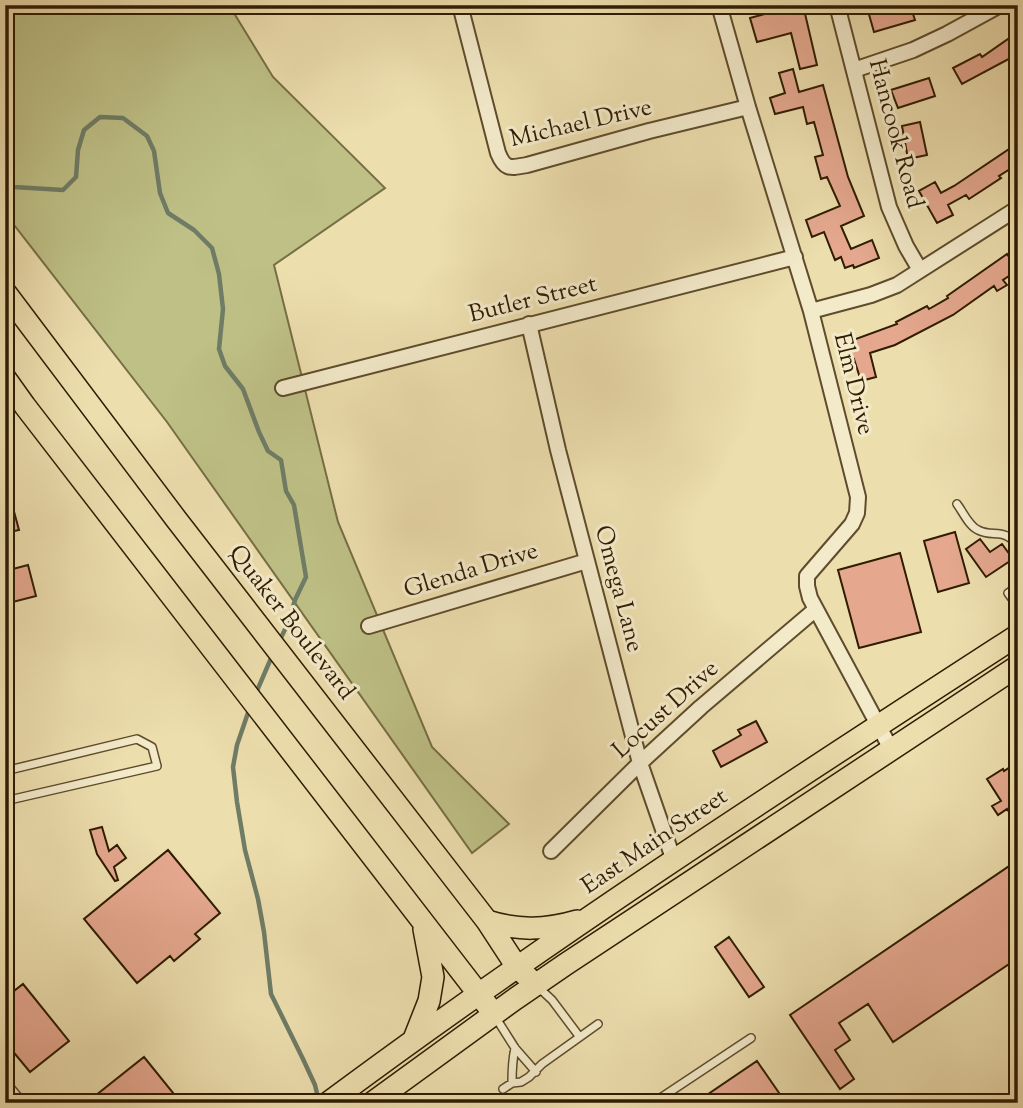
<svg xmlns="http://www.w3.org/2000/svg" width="1023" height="1108" font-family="'Sorts Mill Goudy',serif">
  <rect width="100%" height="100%" fill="#eddeae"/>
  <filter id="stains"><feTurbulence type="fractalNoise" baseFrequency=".00286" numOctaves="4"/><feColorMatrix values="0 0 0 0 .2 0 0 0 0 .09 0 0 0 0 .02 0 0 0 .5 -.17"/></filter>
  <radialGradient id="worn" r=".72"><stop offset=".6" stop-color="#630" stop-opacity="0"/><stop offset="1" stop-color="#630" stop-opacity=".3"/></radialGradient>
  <!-- green -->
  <path fill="#bec086" stroke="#766e44" stroke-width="2" d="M 5,5 L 229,5 L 273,77 L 385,188 L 274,265 L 338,522 L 432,747 L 509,824 L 472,853 L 167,422 L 11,221 L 5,210 Z"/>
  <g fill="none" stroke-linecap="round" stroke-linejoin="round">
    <!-- stream -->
    <path stroke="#6f7c66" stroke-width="4.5" d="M 5,181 L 14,187 L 63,190 L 76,177 L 78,150 L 84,130 L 100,117 L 123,118 L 147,136 L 154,151 L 160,193 L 168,213 L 194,230 L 212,248 L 219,274 L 223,309 L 219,349 L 225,366 L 243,389 L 259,432 L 268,451 L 281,460 L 286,491 L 294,505 L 306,577 L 295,600 L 288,623 L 279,642
      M 256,693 L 272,656
      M 250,707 L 237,745 L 233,767 L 237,802 L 245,850 L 258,899 L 264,932 L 271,994 L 303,1059 L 315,1085 L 319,1102"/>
  </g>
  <!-- building -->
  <path fill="#e5a88f" stroke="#2f1c01" stroke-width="2" d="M 783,5 L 803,5 L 817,65 L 800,69 L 791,33 L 757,42 L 750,18 L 784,9 Z
    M 885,5 L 897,5 L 898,9 L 910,5 L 915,20 L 874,32 L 868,11 Z
    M 1018,32 L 1018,54 L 962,84 L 953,68 L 980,54 L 982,57 Z
    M 793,69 L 799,92 L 823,85 L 848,177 L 864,216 L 841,226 L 851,249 L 872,240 L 879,258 L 854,268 L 853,265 L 845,268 L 841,257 L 835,260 L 824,232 L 812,237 L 806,220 L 840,206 L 827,177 L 821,179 L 815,157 L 823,155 L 814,122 L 807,124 L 803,107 L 775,114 L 770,98 L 785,93 L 779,73 Z
    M 929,78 L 935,96 L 898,108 L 891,90 Z
    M 920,122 L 927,155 L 908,159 L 902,126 Z
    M 1018,143 L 1018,164 L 999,176 L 1001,178 L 969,199 L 966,195 L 948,205 L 953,215 L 937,223 L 919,191 L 935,182 L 941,193 L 954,186 Z
    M 1007,254 L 1018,270 L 1003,280 L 1007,285 L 997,291 L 994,286 L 953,315 L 895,345 L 870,353 L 876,377 L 861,381 L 854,359 L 848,361 L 842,344 L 897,324 L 896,322 L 927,306 L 929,309 L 948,298 L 947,296 Z
    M 9,493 L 19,530 L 5,533 L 5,494 Z
    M 955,532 L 969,583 L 938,592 L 924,541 Z
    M 980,539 L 990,552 L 1002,544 L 1013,559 L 986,577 L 966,549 Z
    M 900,553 L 921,632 L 859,648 L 838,570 Z
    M 28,565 L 36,596 L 5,604 L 5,571 Z
    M 756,721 L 767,742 L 721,767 L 713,751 L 741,735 L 738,730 Z
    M 1018,762 L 1018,825 L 1007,809 L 998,815 L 992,806 L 1001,801 L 987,779 L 1003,769 L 1004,771 Z
    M 102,827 L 109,851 L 117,845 L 126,858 L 114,867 L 118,880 L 115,881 L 97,854 L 90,830 Z
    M 168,850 L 220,913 L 195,934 L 200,939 L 174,961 L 170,956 L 137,983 L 84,919 Z
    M 1018,860 L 1018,958 L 893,1042 L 868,1004 L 839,1023 L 850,1040 L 835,1050 L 854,1079 L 840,1089 L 790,1015 Z
    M 729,937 L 764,987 L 749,997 L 715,947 Z
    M 23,984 L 69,1041 L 30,1072 L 5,1042 L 5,998 Z
    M 144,1057 L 174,1094 L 163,1103 L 101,1103 L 95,1096 Z
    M 757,1061 L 786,1103 L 695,1103 Z"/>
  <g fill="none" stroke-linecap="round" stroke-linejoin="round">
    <defs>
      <path id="lane" d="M 957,504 C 963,512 969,526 978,530 C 993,538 1004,527 1018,546
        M 1018,586 L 1008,593 L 1018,607
        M 5,771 L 137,739 L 152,747 L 157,766 L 5,801
        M 537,986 L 552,1000 L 579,1036
        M 496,1018 L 515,1048 L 536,1072
        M 5,1081 L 23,1103
        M 512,1083 C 512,1074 513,1057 515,1048
        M 503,1089 L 512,1083 L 521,1082 L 529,1077 L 542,1064 L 598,1024
        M 653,1103 L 751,1038"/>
      <path id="street" d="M 460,5 L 498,153 C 505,170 510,168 527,165 L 649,131 L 748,107
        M 719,5 L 748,107 L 811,311 L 858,497 L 857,513 L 852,524 L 807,576 L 807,586 L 810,598 L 891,749
        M 837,5 L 889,207 L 906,246 L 920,270
        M 854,70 L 913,50 L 947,34 L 1000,5
        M 811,311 L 871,295 L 897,285 L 1018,208
        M 529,324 L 558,450 L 640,763 L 674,861
        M 283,388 L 795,257
        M 369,626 L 587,561
        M 551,851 L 640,763 L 701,707 L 816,609"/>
      <path id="primary" d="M 5,292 L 176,519 L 487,921 L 517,967 L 536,985
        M 5,378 L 25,406 L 494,1014
        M 487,921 C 518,931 546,930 577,921
        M 414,1039 L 429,1001 L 433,977 L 424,929
        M 328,1103 C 551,937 785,786 1018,635
        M 372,1103 L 515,999 L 566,964 L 1018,666"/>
    </defs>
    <!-- lane casing -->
    <use href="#lane" stroke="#5e4c2c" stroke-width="10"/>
    <!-- street casing -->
    <use href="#street" stroke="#5e4c2c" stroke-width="18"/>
    <!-- primary casing -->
    <use href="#primary" stroke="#2f1c01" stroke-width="24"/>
    <!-- lane -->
    <use href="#lane" stroke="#f3eaca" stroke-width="7"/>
    <!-- street -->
    <use href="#street" stroke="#f3eaca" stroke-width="14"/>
    <!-- primary -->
    <use href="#primary" stroke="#eddeae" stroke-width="21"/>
  </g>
  <g text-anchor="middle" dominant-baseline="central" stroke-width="6" stroke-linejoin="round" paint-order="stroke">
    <!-- street labels -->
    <g font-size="24" fill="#2f1c01" stroke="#f3eaca">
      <text transform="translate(581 124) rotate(-13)">Michael Drive</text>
      <text transform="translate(895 134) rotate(75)">Hancook Road</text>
      <text transform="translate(533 300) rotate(-14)">Butler Street</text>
      <text transform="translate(853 384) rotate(76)">Elm Drive</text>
      <text transform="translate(471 571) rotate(-17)">Glenda Drive</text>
      <text transform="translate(618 589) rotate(75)">Omega Lane</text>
      <text transform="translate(291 623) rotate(52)">Quaker Boulevard</text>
      <text transform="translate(666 710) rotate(-42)">Locust Drive</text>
      <text transform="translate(655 842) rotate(-34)">East Main Street</text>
    </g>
  </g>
  <!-- margin -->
  <rect width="1023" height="1108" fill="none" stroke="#eddeae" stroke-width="28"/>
  <rect x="7" y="7" width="1009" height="1094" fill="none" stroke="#2f1c01" stroke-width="3.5"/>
  <rect x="14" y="14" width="995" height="1080" fill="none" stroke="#2f1c01" stroke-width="2"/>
  <rect width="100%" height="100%" filter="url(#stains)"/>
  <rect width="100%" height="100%" fill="url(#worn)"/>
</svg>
